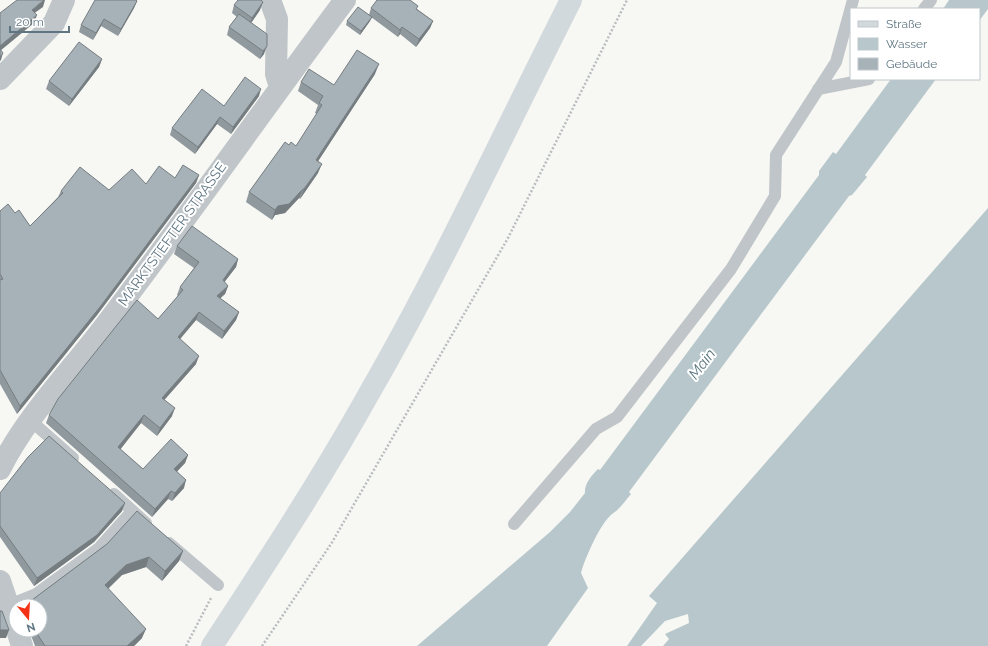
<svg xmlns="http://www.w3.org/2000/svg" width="988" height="646" font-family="Raleway,sans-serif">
  <rect width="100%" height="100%" fill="#f7f7f3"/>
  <!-- water -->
  <path fill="#b7c7cb" d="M 949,0 L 988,0 L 988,9 L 979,21 L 979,9 L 943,9 Z
    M 891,79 L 936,79 L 865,175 L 867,177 L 852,195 L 849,196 L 629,492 L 631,494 C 625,501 620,509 612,514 C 600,524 585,558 581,573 L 588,588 L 547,646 L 417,646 L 550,532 L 570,512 L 585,493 C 584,484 592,475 598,469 L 600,470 L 819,175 L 819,171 L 833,152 L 836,154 Z
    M 988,208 L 988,646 L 663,646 L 669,639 L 665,634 L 689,623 L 688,614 L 665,621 L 641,646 L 627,646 L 657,603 L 649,596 Z"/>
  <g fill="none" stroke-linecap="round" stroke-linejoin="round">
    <!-- path -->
    <path stroke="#b9bdc0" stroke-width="2.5" stroke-dasharray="2 2" stroke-linecap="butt" d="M 186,646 L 211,598
      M 262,646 L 331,544 L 508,238 L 627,0"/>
    <!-- lane -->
    <path stroke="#bfc5c8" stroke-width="12" d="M 924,9 L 931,0
      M 818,89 L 869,79
      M 30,420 L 73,458
      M 114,494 L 146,523
      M 514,524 L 596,429 L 617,417 L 731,269 L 775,196 L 776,155 L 836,62 L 853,0
      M 169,543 L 218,585
      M 9,605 L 36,594 L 99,548 L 132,511"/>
    <!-- street -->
    <path stroke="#bfc5c8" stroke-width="22" d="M 270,0 L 277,19 L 276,74 L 280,87
      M 0,79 L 54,23 L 64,0
      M 0,469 C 27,415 71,371 107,323 C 188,217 265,107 345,0
      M 0,581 L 16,628
      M 17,630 L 22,646"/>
    <!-- secondary -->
    <path stroke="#d2d9dc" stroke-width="22" d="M 212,646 C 267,562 322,478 371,390 C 444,263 505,130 571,0"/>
  </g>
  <!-- wall -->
  <path fill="#90999e" d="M 137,1 L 134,8 L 118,36 L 101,26 L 93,40 L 79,32 L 81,25 Z
    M 234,5 L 260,10 L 251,23 L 264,54 L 260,59 L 227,35 L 229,27 L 237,17 L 232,13 Z
    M 371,8 L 417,9 L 433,21 L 430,28 L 416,47 L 400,34 L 398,37 L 371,17 L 370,21 L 360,35 L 346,25 L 347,21 L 369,15 Z
    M 102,59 L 99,67 L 69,106 L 46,89 L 49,81 Z
    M 375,74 L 318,161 L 318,173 L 300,199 L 299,198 L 285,213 L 275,215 L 272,220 L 246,202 L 249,192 L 289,145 L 296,146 L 317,114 L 315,113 L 318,105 L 298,91 L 301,82 L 334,85 Z
    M 259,96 L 231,134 L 217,124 L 195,154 L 170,135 L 172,128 L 224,106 Z
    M 199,175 L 196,183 L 97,315 L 17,414 L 0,384 L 0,211 L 15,213 L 30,226 L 58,197 L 61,191 L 109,190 L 146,184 L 175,178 Z
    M 177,246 L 238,259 L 236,267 L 224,282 L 228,286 L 225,294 L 220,298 L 239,312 L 236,320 L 222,339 L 196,320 L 180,339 L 196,364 L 164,400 L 172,416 L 157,436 L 141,423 L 120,449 L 143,469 L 188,455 L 185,463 L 177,471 L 184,488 L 172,501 L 168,499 L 152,517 L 46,423 L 49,415 L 158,319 L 178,296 L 177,295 L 180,287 L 194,268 L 174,254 Z
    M 0,493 L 122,511 L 94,542 L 34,586 L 0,537 Z
    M 107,544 L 183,551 L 179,561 L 162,581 L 146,567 L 122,575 L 108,589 L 142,638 L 134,646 L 35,646 L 29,630 L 40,630 L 40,606 L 27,606 L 28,603 Z"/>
  <!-- shaded-wall -->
  <path fill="#757d81" d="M 44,0 L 45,0 L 43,7 L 29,17 L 32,10 Z
    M 137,1 L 134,8 L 118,36 L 121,29 Z
    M 263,2 L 260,10 L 249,26 L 252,18 Z
    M 37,15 L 34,23 L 0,51 L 0,46 Z
    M 372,17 L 370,21 L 360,35 L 361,31 Z
    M 104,19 L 101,26 L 93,40 L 96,33 Z
    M 433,21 L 430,28 L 416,47 L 419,39 Z
    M 402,27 L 400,34 L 398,37 L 400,30 Z
    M 267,46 L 264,54 L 260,59 L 263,51 Z
    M 3,53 L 1,60 L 0,61 L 0,57 Z
    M 102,59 L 99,67 L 69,106 L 72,99 Z
    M 379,64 L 375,74 L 313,169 L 316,160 Z
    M 261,89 L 259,96 L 231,134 L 233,127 Z
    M 220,117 L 217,124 L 195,154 L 198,147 Z
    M 322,164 L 318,173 L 300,199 L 304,189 Z
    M 199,175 L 196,183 L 97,315 L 17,414 L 20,406 Z
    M 303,189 L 299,198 L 285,213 L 275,215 L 272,220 L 275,210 L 278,206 Z
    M 238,259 L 236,267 L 220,288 L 223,280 Z
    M 228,286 L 225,294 L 214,304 L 217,296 Z
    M 199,312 L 196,320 L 175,345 L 178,337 Z
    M 239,312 L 236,320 L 222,339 L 224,331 Z
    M 199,356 L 196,364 L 159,406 L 162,398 Z
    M 175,408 L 172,416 L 157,436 L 160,428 Z
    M 144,415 L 141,423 L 116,455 L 118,447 Z
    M 188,455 L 185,463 L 172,477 L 174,469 Z
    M 186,480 L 184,488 L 172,501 L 175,493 Z
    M 171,491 L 168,499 L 152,517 L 155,509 Z
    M 125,503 L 122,511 L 94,542 L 34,586 L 37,578 Z
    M 183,551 L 179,561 L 162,581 L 165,571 Z
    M 149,557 L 146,567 L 122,575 L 101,595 L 105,585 L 126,565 Z
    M 146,629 L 142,638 L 134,646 L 127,646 Z
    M 0,630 L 9,630 L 6,638 L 0,638 Z"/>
  <!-- building -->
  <path fill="#a7b2b8" stroke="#757d81" d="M 17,0 L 44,0 L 32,10 L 37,15 L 0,46 L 0,13 Z
    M 95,0 L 136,0 L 137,1 L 121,29 L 104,19 L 96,33 L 81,25 Z
    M 238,0 L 261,0 L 263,2 L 252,18 L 234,5 Z
    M 377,0 L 410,0 L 418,6 L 416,9 L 433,21 L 419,39 L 402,27 L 400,30 L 371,8 Z
    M 358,7 L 372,17 L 361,31 L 347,21 Z
    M 239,14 L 267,34 L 267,46 L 263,51 L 229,27 Z
    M 79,42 L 102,59 L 72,99 L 49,81 Z
    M 0,49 L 3,53 L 0,57 Z
    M 357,50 L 379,64 L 316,160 L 322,164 L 304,189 L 303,189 L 289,204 L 278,206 L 275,210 L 249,192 L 285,142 L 289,145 L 291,142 L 296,146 L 322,105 L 319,103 L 323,96 L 301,82 L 309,69 L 334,85 Z
    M 245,77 L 261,89 L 233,127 L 220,117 L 198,147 L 172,128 L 202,89 L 224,106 Z
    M 183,165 L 199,175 L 100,307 L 20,406 L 0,370 L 0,280 L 3,279 L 0,274 L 0,211 L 8,204 L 15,213 L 19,210 L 30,226 L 63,193 L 61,191 L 80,167 L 109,190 L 132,169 L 146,184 L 159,166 L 175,178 Z
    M 192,226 L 238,259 L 223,280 L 228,286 L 217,296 L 239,312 L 224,331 L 199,312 L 178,337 L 199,356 L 162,398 L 175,408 L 160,428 L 144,415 L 118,447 L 143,469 L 171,439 L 188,455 L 174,469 L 186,480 L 175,493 L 171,491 L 155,509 L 49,415 L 58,399 L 137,300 L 158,319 L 183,290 L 180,287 L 199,262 L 177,246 Z
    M 49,436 L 125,503 L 97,535 L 37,578 L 0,526 L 0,493 L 28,457 Z
    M 137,511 L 183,551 L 165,571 L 149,557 L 126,565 L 105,585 L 146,629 L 127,646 L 45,646 L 38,635 L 36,630 L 40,630 L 40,606 L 29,606 L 28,603 L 107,544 Z
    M 0,611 L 2,611 L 9,630 L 0,630 Z"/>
  <g text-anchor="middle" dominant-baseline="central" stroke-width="4" stroke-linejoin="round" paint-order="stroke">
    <!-- street labels -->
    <g font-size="14" fill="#5f7682" stroke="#fff">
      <text transform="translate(172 234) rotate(-54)">MARKTSTEFTER STRASSE</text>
    </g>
    <!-- water labels -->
    <g font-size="15" font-style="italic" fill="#5a777d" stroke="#fff">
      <text transform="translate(702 364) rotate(-53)">Main</text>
    </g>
  </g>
  <!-- legend -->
  <rect x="850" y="8" width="130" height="72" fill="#ffffff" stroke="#bfc8cd"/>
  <rect x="858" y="21" width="20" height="6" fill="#d2d9dc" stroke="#bfc8cd"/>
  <text x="886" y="28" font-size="12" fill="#5f7682">Straße</text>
  <rect x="858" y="38" width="20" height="12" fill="#b7c7cb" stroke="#bfc8cd"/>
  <text x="886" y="48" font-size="12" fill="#5f7682">Wasser</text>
  <rect x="858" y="58" width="20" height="12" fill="#a7b2b8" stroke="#bfc8cd"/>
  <text x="886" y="68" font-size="12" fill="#5f7682">Gebäude</text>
  <!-- north arrow -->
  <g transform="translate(28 618) rotate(162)"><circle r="19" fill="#ffffff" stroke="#bfc8cd"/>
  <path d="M0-3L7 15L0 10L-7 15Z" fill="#f53215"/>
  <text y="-6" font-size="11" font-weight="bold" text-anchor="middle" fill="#5f7682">N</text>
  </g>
  <!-- scale -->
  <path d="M10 26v6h59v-6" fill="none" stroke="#5f7682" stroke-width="2"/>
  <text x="16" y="26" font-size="12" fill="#5f7682" stroke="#ffffff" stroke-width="3" paint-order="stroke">20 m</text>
</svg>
